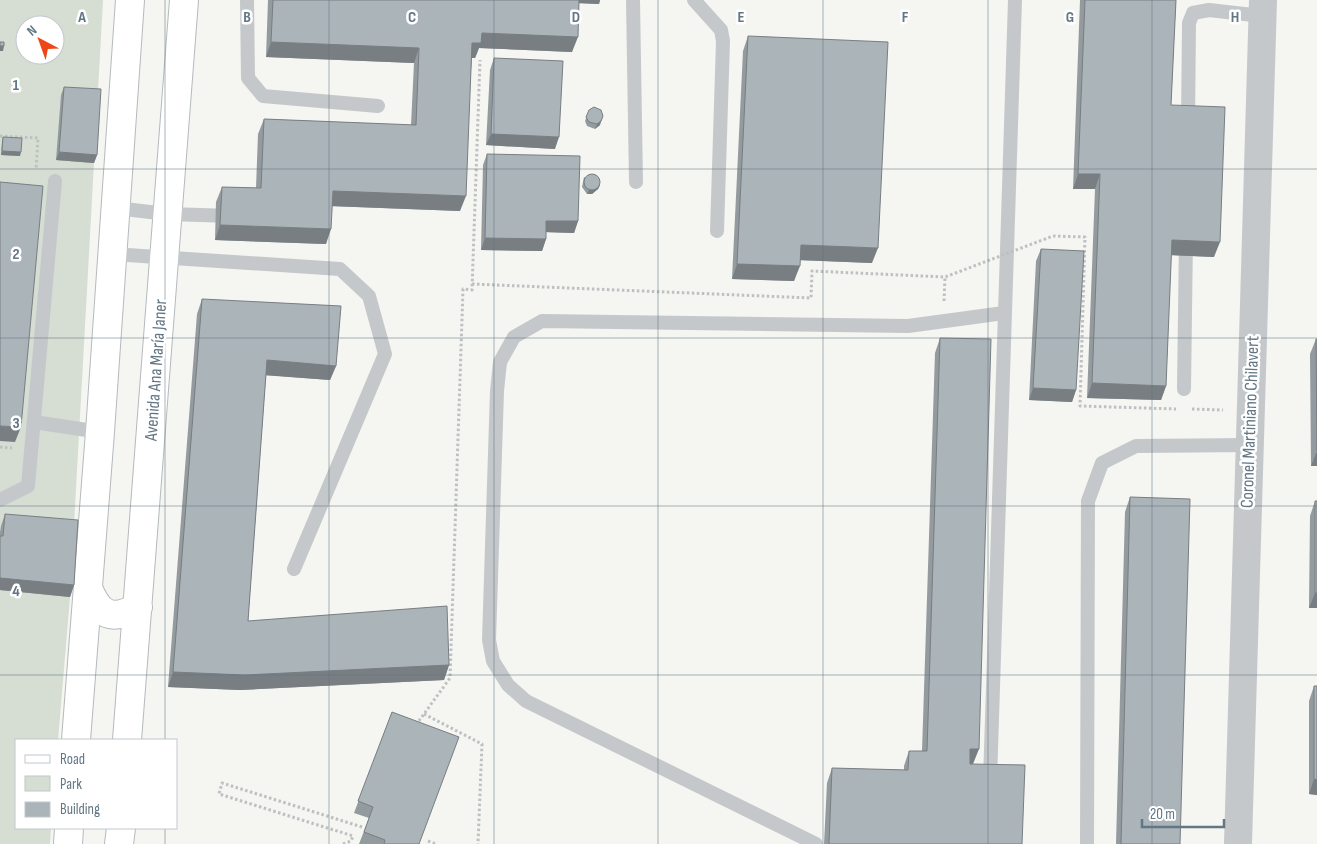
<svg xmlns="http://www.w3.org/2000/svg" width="1317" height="844" font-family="'Sofia Sans Condensed',sans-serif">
  <rect width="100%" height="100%" fill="#f5f5f1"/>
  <!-- green -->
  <path fill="#d6ddd2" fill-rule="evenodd" d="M 0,0 L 103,0 L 70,597 L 58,740 L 16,740 L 16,828 L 51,828 L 50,844 L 0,844 ZM 25,25 L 55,25 L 55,55 L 25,55 Z"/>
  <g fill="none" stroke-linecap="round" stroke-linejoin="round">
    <defs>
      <path id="secondary" d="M 88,588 C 99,615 111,622 138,607
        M 76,740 L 100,432 L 130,0
        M 127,740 L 184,0
        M 68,844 L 69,828
        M 119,844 L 121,828"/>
    </defs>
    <!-- secondary casing -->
    <use href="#secondary" stroke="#b4babe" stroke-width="30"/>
    <!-- path -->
    <path stroke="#bec0c2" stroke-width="3" stroke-dasharray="2.5 2.5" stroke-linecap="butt" d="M 0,136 L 38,138 L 36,170
      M 1053,236 L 1085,237 L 1080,406 L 1176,409
      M 944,301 L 945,277
      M 1192,409 L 1223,410
      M 0,447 L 12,448
      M 424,714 L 482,744 L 478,844
      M 416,725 L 450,678 L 463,289 L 472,290 L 480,60
      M 428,841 L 436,844
      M 343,844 L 351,841 L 353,836 L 219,794 L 222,783 L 362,827"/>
    <!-- lane -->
    <path stroke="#c4c8cb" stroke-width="14" d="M 247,0 L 248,78 L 263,96 L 378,106
      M 633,0 L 636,182
      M 694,0 L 721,30 L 723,41 L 717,231
      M 1188,124 L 1189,23 L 1193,13 L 1209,10 L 1262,16
      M 116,208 L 167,214 L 233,216
      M 112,254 L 340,269 L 369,296 L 385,354 L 294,569
      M 1184,389 L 1186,238
      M 34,422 L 100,432
      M 0,500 L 28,486 L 55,181
      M 990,781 L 1015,0
      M 816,844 L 526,701 L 508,685 L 493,661 L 489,640 L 497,391 L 500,362 L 514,337 L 542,321 L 908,326 L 1004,313
      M 1087,844 L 1088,501 L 1102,463 L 1136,446 L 1250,445"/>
    <!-- street -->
    <path stroke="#c4c8cb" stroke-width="28" d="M 1238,844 L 1263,0"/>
    <!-- secondary -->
    <use href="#secondary" stroke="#fff" stroke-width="28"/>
    <!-- path-bridge -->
    <path stroke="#bec0c2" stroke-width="3" stroke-dasharray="2.5 2.5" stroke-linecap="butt" d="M 472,284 L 811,298 L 812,271 L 945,277 L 1053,236"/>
  </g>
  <!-- wall -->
  <path fill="#939b9f" d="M 268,0 L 600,0 L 599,4 L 579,3 L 572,52 L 479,48 L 475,58 L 472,58 L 460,211 L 332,206 L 326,244 L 215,240 L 216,202 L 222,187 L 256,188 L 258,134 L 264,119 L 411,125 L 414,63 L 266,57 Z
    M 1080,0 L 1176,0 L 1171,105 L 1214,257 L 1171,255 L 1166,386 L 1161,400 L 1087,398 L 1095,189 L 1073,189 Z
    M 748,36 L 872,263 L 800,260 L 794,281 L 732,279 L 743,51 Z
    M 494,58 L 555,149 L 486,145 L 490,70 Z
    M 64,87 L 97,155 L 94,163 L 56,160 L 61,95 Z
    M 589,110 L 600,125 L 595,129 L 587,126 L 585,121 Z
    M 3,137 L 20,156 L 1,155 L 2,141 Z
    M 487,154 L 578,221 L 574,233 L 546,232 L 546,239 L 542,251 L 481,250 L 483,165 Z
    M 584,177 L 600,185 L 598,189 L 592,194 L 587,194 L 582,187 Z
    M 1041,249 L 1076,390 L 1072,402 L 1029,400 L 1036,261 Z
    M 202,299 L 336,366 L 330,380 L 266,375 L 248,621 L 449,665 L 444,680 L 240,690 L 168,687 L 197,314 Z
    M 940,338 L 973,764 L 1022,844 L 824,844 L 827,783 L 832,768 L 904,770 L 904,766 L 909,751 L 922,751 L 935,353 Z
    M 1316,339 L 1317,466 L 1311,466 L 1310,354 Z
    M 1130,497 L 1180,844 L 1116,844 L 1125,512 Z
    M 1315,501 L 1317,501 L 1317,608 L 1309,608 L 1310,516 Z
    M 5,514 L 74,585 L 70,597 L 0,590 L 0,532 L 1,526 Z
    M 1314,686 L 1317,795 L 1309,794 L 1309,701 Z
    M 392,712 L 419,844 L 359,844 L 369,818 L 354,813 Z"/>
  <!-- shaded-wall -->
  <path fill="#787e82" d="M 575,0 L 600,0 L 599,4 L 574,3 Z
    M 482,33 L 578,37 L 572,52 L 479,48 L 475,58 L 467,58 L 472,43 Z
    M 271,42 L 419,48 L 414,63 L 266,57 Z
    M 0,46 L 4,46 L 3,51 L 0,51 Z
    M 603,116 L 600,125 L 595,129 L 597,124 Z
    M 491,134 L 559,137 L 555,149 L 486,145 Z
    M 2,151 L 21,152 L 20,156 L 1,155 Z
    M 59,152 L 97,155 L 94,163 L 56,160 Z
    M 1078,174 L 1100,174 L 1095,189 L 1073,189 Z
    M 600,185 L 598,189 L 592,194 L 587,194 L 589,190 Z
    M 333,191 L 466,196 L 460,211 L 328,206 Z
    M 546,221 L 578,221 L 574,233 L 542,232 Z
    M 220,225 L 331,229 L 326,244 L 215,240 Z
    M 485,238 L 546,239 L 542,251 L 481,250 Z
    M 1172,240 L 1220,242 L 1214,257 L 1167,255 Z
    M 801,245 L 878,248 L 872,263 L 796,260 Z
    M 737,264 L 800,266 L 794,281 L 732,279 Z
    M 267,360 L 336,366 L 330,380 L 262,375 Z
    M 1092,383 L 1166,386 L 1161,400 L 1087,398 Z
    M 1033,388 L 1076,390 L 1072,402 L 1029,400 Z
    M 0,426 L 21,427 L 15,442 L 0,441 Z
    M 1317,451 L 1317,466 L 1311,466 Z
    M 0,578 L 74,585 L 70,597 L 0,590 Z
    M 1315,593 L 1317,593 L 1317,608 L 1309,608 Z
    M 449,665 L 444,680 L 240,690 L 168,687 L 173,672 Z
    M 970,749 L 979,749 L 973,764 L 965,764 Z
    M 1314,779 L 1317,780 L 1317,795 L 1309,794 Z"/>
  <!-- building -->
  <path fill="#abb4b9" stroke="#787e82" d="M 273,0 L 579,0 L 578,37 L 482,33 L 481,43 L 472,43 L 466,196 L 333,191 L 331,229 L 220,225 L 222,187 L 261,188 L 264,119 L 416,125 L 419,48 L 271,42 Z
    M 1085,0 L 1176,0 L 1171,105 L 1225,107 L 1220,242 L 1172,240 L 1166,386 L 1092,383 L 1100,174 L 1078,174 Z
    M 748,36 L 888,42 L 878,248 L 801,245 L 800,266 L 737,264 Z
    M 0,42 L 4,42 L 4,46 L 0,46 Z
    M 494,58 L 563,61 L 559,137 L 491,134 Z
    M 64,87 L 101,89 L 97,155 L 59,152 Z
    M 594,107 L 601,110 L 603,116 L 601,121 L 597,124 L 589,122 L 586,117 L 589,110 Z
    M 3,137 L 22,138 L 21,152 L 2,151 Z
    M 487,154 L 580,156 L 578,221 L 546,221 L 546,239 L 485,238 Z
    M584 182a8 8 0 1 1 16 0a8 8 0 1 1-16 0Z
    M 0,182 L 43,186 L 21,427 L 0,426 Z
    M 1041,249 L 1084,251 L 1076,390 L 1033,388 Z
    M 202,299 L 341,306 L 336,366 L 267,360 L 248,621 L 447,606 L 449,665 L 245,675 L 173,672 Z
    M 940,338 L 991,339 L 979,749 L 970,749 L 970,764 L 1025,765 L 1022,844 L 829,844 L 832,768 L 908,770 L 909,751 L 927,751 Z
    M 1316,339 L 1317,339 L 1317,451 Z
    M 1130,497 L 1190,499 L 1180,844 L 1121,844 Z
    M 1315,501 L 1317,501 L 1317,593 L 1315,593 Z
    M 5,514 L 78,520 L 74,585 L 0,578 L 0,536 L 3,536 Z
    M 1314,686 L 1317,686 L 1317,780 L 1314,779 Z
    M 392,712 L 459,737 L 419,844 L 384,844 L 385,840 L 364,832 L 373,807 L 358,801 Z"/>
  <!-- grid -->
  <path fill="none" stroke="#627684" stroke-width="1" stroke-opacity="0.55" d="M 165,0 L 165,740M 329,0 L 329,844M 494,0 L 494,844M 658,0 L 658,844M 823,0 L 823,844M 988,0 L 988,844M 1152,0 L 1152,844M 0,169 L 1317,169M 0,338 L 1317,338M 0,506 L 1317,506M 0,675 L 1317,675M 165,828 L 165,844"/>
  <g text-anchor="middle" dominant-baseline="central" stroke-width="5" stroke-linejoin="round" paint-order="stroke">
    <!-- street labels -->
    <g font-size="18" fill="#627684" stroke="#fff">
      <text transform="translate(156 370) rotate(-86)">Avenida Ana María Janer</text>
      <text transform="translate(1250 422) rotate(-88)">Coronel Martiniano Chilavert</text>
    </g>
  </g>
  <g font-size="16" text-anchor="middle" font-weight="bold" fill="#627684" stroke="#fff" stroke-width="5" stroke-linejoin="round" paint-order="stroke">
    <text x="82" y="22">A</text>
    <text x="247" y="22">B</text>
    <text x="412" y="22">C</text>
    <text x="576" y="22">D</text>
    <text x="741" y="22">E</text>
    <text x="905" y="22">F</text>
    <text x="1070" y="22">G</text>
    <text x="1235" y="22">H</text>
    <text x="16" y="90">1</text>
    <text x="16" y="259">2</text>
    <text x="16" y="428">3</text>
    <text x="16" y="596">4</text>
  </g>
  <!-- legend -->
  <rect x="15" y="739" width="162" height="90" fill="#ffffff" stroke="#c0c8ce"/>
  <rect x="25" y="755" width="25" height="8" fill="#ffffff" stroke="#c0c8ce"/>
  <text x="60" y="764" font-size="15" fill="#627684">Road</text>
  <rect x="25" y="776" width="25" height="15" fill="#d6ddd2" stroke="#c0c8ce"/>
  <text x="60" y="789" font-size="15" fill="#627684">Park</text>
  <rect x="25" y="802" width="25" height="15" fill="#abb4b9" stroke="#c0c8ce"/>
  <text x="60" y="814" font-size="15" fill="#627684">Building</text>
  <!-- north arrow -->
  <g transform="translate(40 40) rotate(319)"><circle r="24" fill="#ffffff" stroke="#c0c8ce"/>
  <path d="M0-4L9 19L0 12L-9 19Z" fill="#ed4619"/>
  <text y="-8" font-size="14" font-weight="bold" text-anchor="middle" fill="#627684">N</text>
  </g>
  <!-- scale -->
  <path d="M1142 819v8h82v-8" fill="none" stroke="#627684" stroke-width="2.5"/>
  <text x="1150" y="819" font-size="15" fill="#627684" stroke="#ffffff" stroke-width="4" paint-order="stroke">20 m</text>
</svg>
